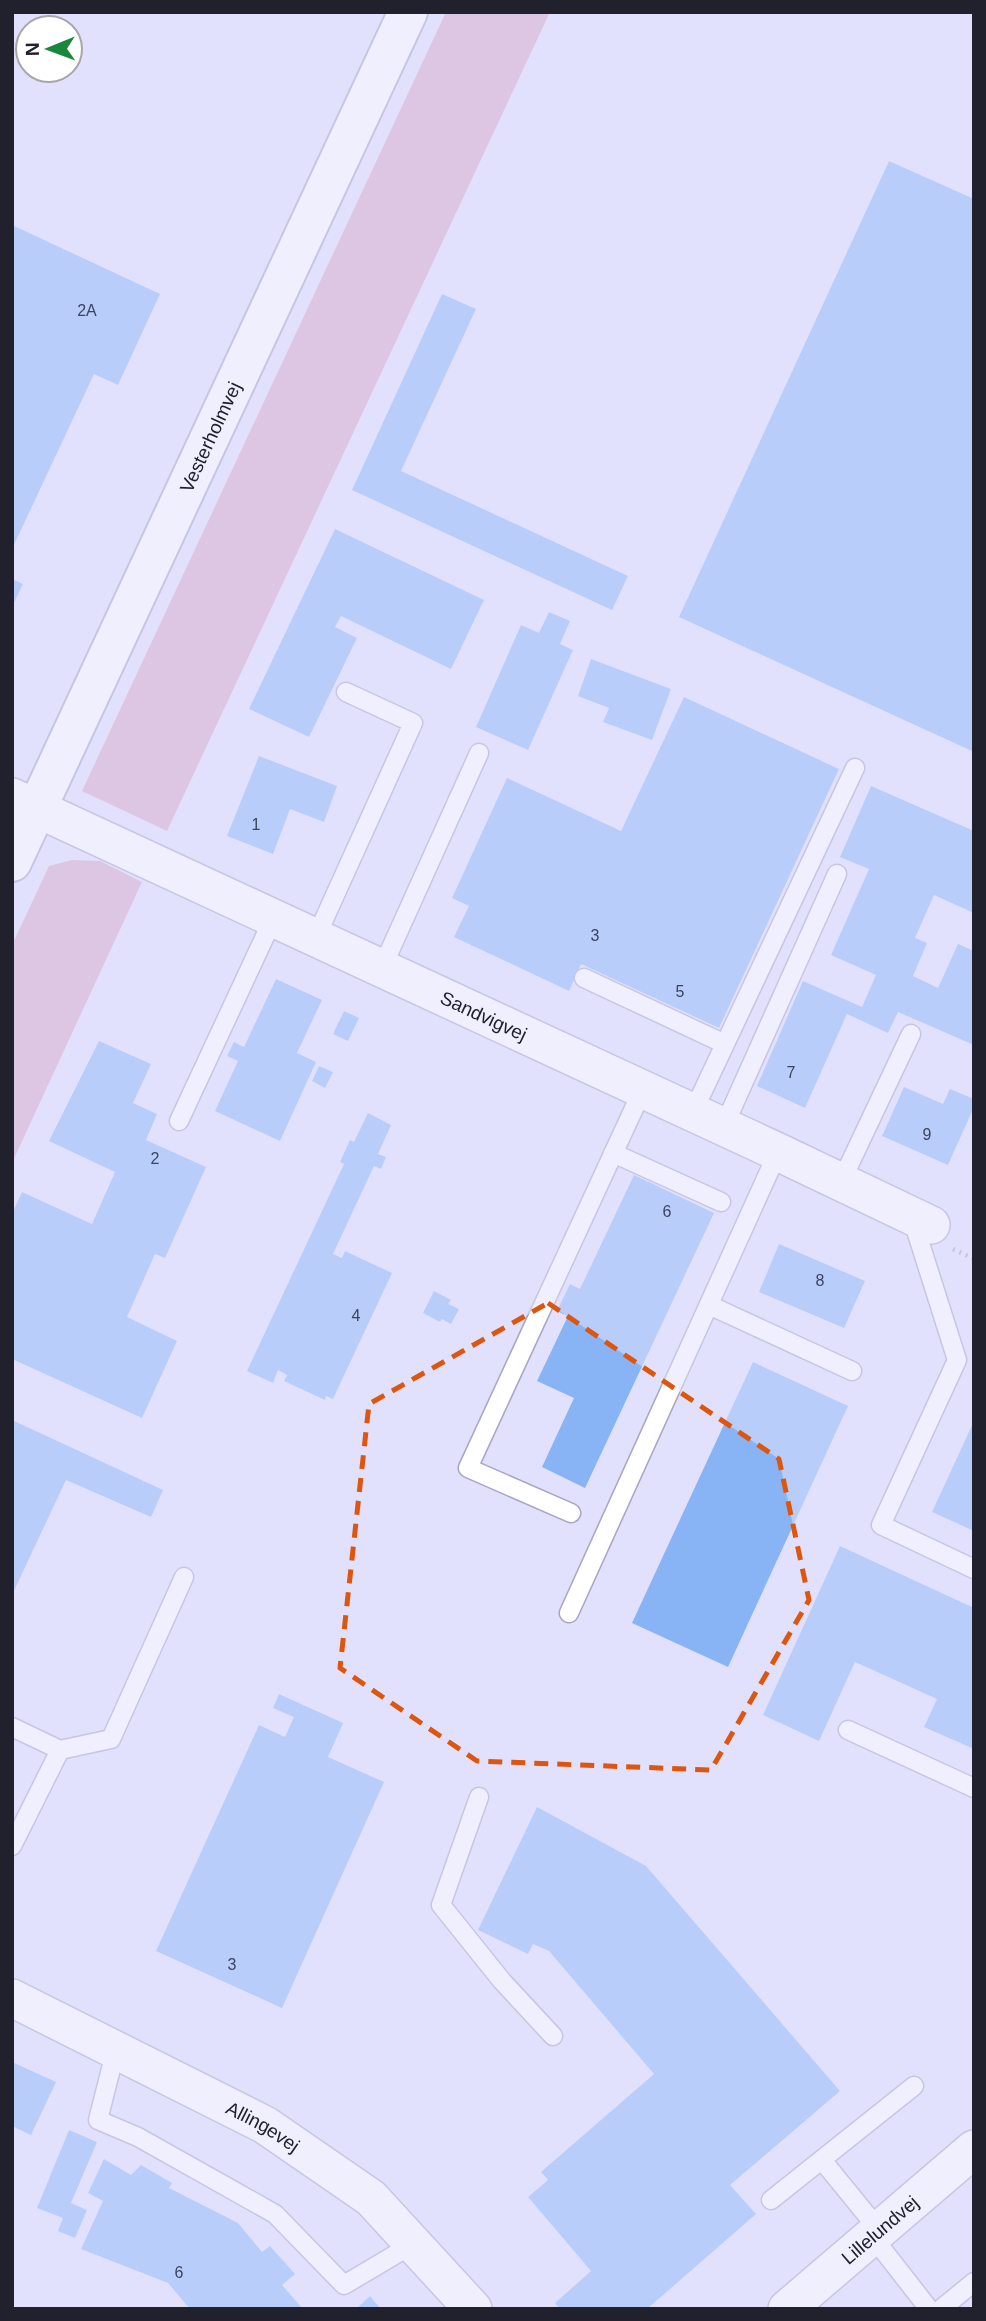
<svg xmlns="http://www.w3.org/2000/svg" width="986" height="2321" font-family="Arial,sans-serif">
  <rect width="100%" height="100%" fill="#e1e1fd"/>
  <!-- green -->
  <path fill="#d7a5c5" d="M 446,12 L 550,12 L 167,831 L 82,791 Z
    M 72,860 L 100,861 L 142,882 L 12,1163 L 12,945 L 49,866 Z"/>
  <!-- building -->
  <path fill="#88b4f6" d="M 889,161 L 974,199 L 974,752 L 679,617 Z
    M 12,225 L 160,294 L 118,385 L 94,374 L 12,549 Z
    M 442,294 L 476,309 L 401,471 L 628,576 L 612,610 L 352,490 Z
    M 335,529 L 484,600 L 451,669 L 341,616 L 335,627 L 357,638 L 309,737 L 249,709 Z
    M 12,579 L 23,584 L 12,607 Z
    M 549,612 L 570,621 L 560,644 L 573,650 L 528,750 L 476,727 L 521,625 L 539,633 Z
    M 591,659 L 671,689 L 652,740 L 603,722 L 609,708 L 578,696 Z
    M 684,697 L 839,769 L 719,1028 L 581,964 L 569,991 L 454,937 L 469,906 L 452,898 L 507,778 L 621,831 Z
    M 259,756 L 337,786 L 324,822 L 290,809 L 273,854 L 227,836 Z
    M 871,786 L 974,831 L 974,913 L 934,895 L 915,938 L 927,943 L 913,976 L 938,988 L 958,944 L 974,951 L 974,1045 L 898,1012 L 888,1033 L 847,1014 L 805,1108 L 757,1086 L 803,981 L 862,1007 L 876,975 L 831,955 L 869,869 L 840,857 Z
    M 276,979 L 322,1000 L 297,1053 L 316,1062 L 280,1141 L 215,1111 L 238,1061 L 227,1056 L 234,1042 L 244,1047 Z
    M 344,1011 L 359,1018 L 348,1041 L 333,1034 Z
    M 99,1041 L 151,1064 L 133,1103 L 157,1114 L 146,1140 L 206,1167 L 165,1258 L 155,1254 L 127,1317 L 177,1341 L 142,1418 L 12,1359 L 12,1214 L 22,1192 L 92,1224 L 115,1172 L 49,1141 Z
    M 319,1066 L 333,1072 L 325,1088 L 312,1081 Z
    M 904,1087 L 943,1104 L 950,1089 L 974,1099 L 974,1107 L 948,1165 L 882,1136 Z
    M 368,1113 L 391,1125 L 378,1154 L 386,1157 L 381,1169 L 374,1166 L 333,1254 L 342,1258 L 345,1251 L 392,1273 L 333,1399 L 326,1396 L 325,1400 L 284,1381 L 287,1375 L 278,1370 L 273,1383 L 247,1371 L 344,1164 L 340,1162 L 350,1140 L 354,1142 Z
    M 634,1175 L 714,1213 L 585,1488 L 542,1467 L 574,1398 L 537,1381 L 568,1316 L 557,1311 L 570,1284 L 580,1289 Z
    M 779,1244 L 865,1281 L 844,1328 L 759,1292 Z
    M 434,1291 L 451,1300 L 448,1304 L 459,1309 L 451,1324 L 442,1319 L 440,1322 L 423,1313 Z
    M 753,1362 L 848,1406 L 728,1667 L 632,1623 Z
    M 12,1420 L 163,1490 L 151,1517 L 66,1480 L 12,1595 Z
    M 974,1421 L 974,1531 L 932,1512 Z
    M 840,1546 L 974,1608 L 974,1749 L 924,1727 L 937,1699 L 855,1662 L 819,1741 L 763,1715 Z
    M 279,1694 L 343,1723 L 328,1757 L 384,1782 L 282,2008 L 156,1951 L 259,1725 L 285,1737 L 294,1717 L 273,1708 Z
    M 537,1807 L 646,1866 L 840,2091 L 730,2185 L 756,2214 L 647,2309 L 560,2309 L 555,2303 L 591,2271 L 528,2197 L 548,2180 L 541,2172 L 654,2074 L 549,1951 L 533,1944 L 528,1954 L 478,1930 Z
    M 12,2062 L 56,2082 L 31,2135 L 12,2126 Z
    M 69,2130 L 97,2142 L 71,2203 L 87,2210 L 75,2238 L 58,2231 L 63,2218 L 37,2208 Z
    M 104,2159 L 131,2175 L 141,2165 L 172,2183 L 169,2188 L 238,2223 L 262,2252 L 270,2246 L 295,2274 L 282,2285 L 303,2309 L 190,2309 L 168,2283 L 81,2249 L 103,2201 L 88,2193 Z
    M 370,2296 L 381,2309 L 356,2309 Z"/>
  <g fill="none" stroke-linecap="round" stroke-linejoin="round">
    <defs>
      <path id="service" d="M 316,937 L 413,723 L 346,692
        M 382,968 L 479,753
        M 584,978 L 725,1044
        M 693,1112 L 855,768
        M 179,1121 L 274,917
        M 724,1126 L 837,874
        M 613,1153 L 721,1202
        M 841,1182 L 911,1034
        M 912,1218 L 957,1360 L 881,1525 L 974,1569
        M 709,1305 L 852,1371
        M 571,1513 L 468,1468 L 643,1089
        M 569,1613 L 778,1152
        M 12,1727 L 60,1750 L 12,1846
        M 848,1730 L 974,1788
        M 60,1750 L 111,1739 L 184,1577
        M 479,1797 L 441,1905 L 502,1981 L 553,2036
        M 116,2049 L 98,2120 L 138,2137 L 275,2214 L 344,2285 L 413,2244
        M 822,2160 L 879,2230
        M 771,2200 L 914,2086
        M 872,2236 L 929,2309
        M 941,2309 L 974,2282"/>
      <g id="minor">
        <path id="s1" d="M 12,797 L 778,1152 L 931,1225"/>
        <path id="s2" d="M 12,1998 L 265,2125 L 371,2198 L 473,2309"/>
        <path id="s3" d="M 787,2309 L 974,2149"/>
      </g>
      <g id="tertiary">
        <path id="s4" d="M 12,862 L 408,12"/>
      </g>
    </defs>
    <!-- service casing -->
    <use href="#service" stroke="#a5a5c5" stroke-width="21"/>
    <!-- minor casing -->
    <use href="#minor" stroke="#a5a5c5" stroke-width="40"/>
    <!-- tertiary casing -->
    <use href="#tertiary" stroke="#a5a5c5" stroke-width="42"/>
    <!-- path -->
    <path stroke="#a3a3ba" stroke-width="4.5" stroke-dasharray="2 5" stroke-linecap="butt" d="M 953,1249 L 974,1259"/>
    <!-- service -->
    <use href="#service" stroke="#fff" stroke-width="18"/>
    <!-- minor -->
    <use href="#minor" stroke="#fff" stroke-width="37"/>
    <!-- tertiary -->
    <use href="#tertiary" stroke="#fff" stroke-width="38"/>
  </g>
  <!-- marked area -->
  <path d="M0 0H986V2321H0ZM 548,1303 L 779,1459 L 809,1600 L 711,1770 L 477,1761 L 340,1668 L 369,1404 Z" fill="#e1e1fd" fill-opacity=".55" fill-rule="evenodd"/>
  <path fill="none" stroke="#de560e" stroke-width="5" stroke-dasharray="14 9" stroke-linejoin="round" d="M 548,1303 L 779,1459 L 809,1600 L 711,1770 L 477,1761 L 340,1668 L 369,1404 Z"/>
  <g text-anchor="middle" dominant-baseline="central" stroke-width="6" stroke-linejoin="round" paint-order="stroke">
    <!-- number labels -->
    <g font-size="16" fill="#3b455f">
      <text x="87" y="310">2A</text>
      <text x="256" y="824">1</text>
      <text x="595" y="935">3</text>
      <text x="680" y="991">5</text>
      <text x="791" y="1072">7</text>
      <text x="927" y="1134">9</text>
      <text x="155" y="1158">2</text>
      <text x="667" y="1211">6</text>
      <text x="820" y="1280">8</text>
      <text x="356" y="1315">4</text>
      <text x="232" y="1964">3</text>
      <text x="179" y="2272">6</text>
    </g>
    <!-- street labels -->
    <g font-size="19" fill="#21202d" stroke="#fff">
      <text stroke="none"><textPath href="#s4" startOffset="469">Vesterholmvej</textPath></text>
      <text stroke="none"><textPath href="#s1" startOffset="520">Sandvigvej</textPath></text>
      <text stroke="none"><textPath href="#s2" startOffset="282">Allingevej</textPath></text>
      <text stroke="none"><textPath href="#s3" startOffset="122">Lillelundvej</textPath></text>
    </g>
  </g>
  <!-- border -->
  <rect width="986" height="2321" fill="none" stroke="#21202d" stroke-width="28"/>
  <!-- north arrow -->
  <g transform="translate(49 49) rotate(269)"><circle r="33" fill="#ffffff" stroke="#a6a6ab" stroke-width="2"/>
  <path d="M0-5L12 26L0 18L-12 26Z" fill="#1a873d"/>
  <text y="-10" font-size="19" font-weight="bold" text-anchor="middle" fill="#21202d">N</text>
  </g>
</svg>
